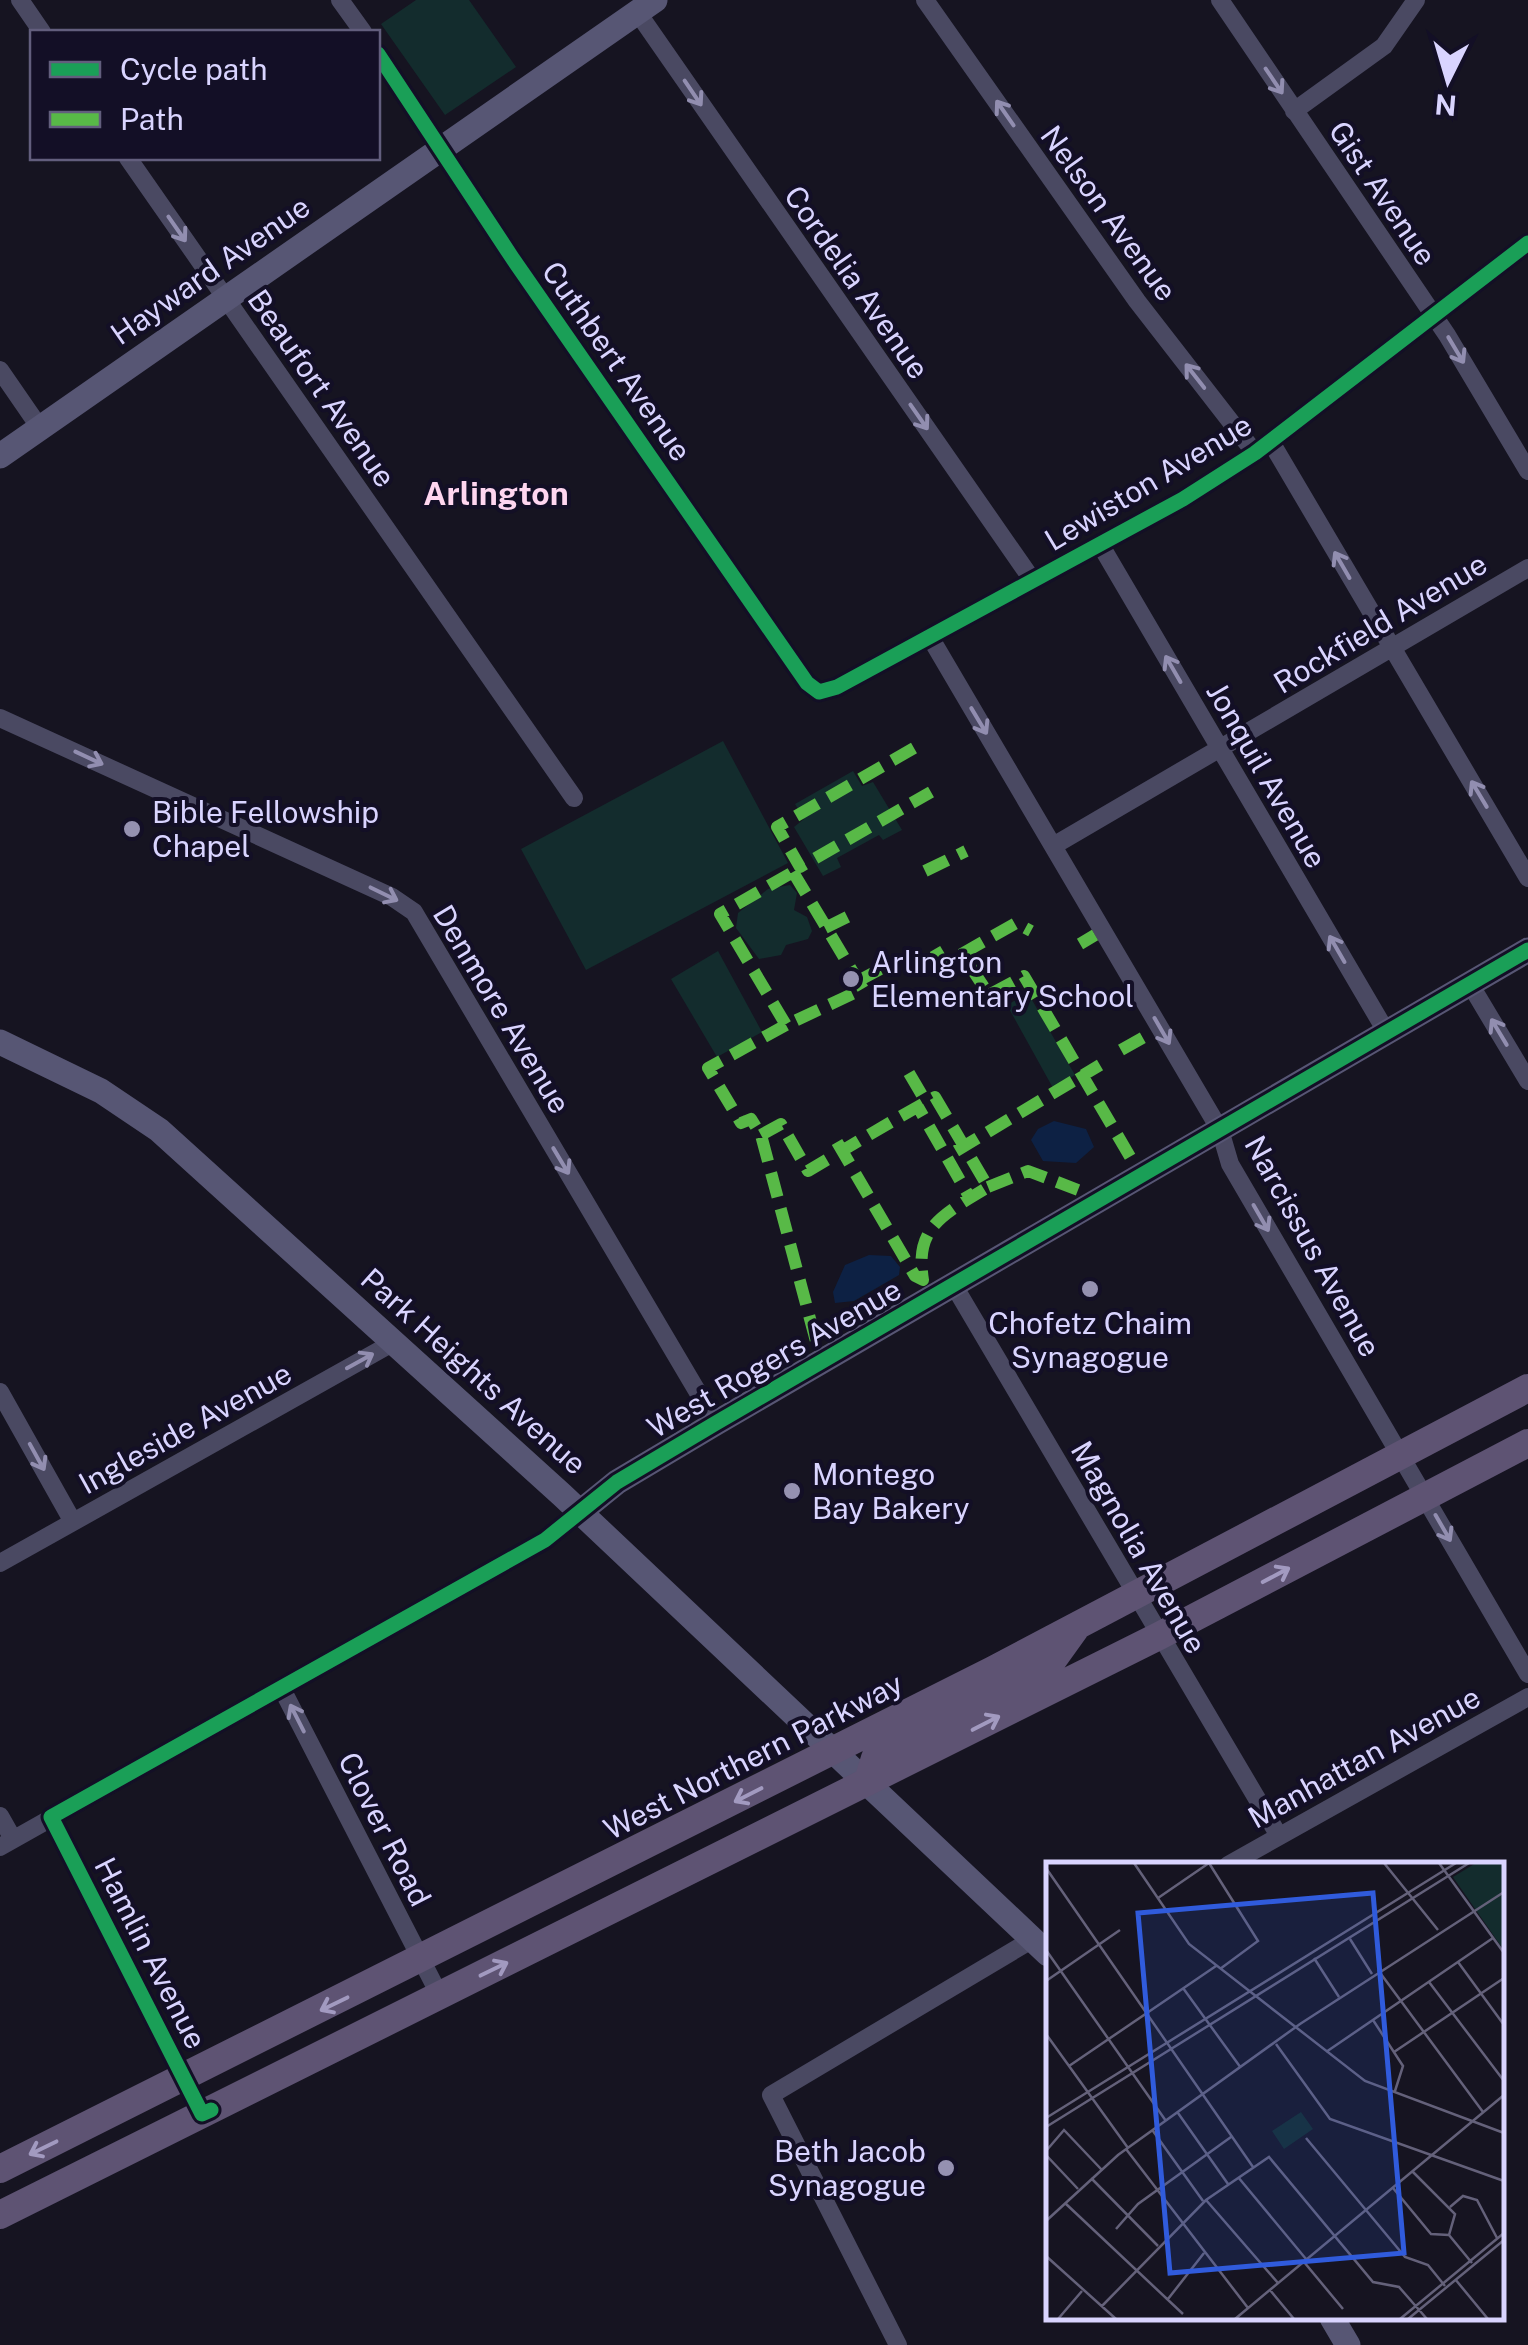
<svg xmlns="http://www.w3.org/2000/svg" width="1528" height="2345" font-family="'Public Sans',sans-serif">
  <rect width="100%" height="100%" fill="#161421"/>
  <!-- green -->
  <path fill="#132c2d" d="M 416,0 L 469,0 L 516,67 L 445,115 L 381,24 Z
    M 723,741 L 788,863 L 586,970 L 521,849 Z
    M 853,771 L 862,786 L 873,782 L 902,830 L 883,840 L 879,835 L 837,858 L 841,867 L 823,876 L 794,827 L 804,819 L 795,804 Z
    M 790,885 L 797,893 L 794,910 L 807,917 L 812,931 L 808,939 L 786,945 L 781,955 L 759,959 L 736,928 L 738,913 L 768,889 Z
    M 718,951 L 762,1032 L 717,1057 L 671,979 Z
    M 1028,993 L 1075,1075 L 1053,1088 L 1007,1005 Z"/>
  <!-- water -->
  <path fill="#0d2144" d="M 1054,1121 L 1086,1129 L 1094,1147 L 1076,1163 L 1043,1161 L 1031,1140 L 1038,1129 Z
    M 869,1255 L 891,1256 L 900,1267 L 899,1275 L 854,1301 L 835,1303 L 833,1292 L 845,1265 Z"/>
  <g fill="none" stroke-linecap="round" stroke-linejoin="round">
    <!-- street -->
    <path stroke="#4a4962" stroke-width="18" d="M 20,0 L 42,32
      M 340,0 L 363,32
      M 925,0 L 1137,301 L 1255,453
      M 1220,0 L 1447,335 L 1528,471
      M 638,13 L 1033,581
      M 378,54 L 513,259 L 807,683 L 819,692 L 837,687 L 1183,499 L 1255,453 L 1528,243
      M 1294,111 L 1384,46 L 1416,0
      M 128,158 L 574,798
      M 0,370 L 40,428
      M 1271,442 L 1528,878
      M 1100,544 L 1387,1033
      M 930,637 L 1220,1130 L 1230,1164 L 1528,1674
      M 0,718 L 392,897 L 414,912 L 716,1423
      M 1053,846 L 1528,568
      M 1470,984 L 1528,1081
      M 953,1284 L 1279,1836
      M 0,1392 L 73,1522
      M 0,1563 L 396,1341
      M 281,1687 L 440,1996
      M 0,1816 L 13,1839
      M 51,1817 L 202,2114
      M 0,1847 L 545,1540 L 580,1512
      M 1228,1865 L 1528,1697
      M 898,2345 L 771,2095 L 1033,1939"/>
    <!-- secondary -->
    <path stroke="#575674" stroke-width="25" d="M 0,456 L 655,0
      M 0,1042 L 101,1091 L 159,1130 L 562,1495 L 1048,1954
      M 580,1512 L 617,1482 L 716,1423 L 1528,950
      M 1332,2318 L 1348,2345"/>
    <!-- primary -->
    <path stroke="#5e5373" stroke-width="28" d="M 868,1781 L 875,1758 L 1052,1661 L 1075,1629
      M 0,2169 L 993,1670 L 1528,1388
      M 0,2215 L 1159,1636 L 1528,1443"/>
    <!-- quiet -->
    <path stroke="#58b947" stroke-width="12" stroke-dasharray="25 12" stroke-linecap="butt" d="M 914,748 L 777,827 L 800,867 L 931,792
      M 925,871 L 966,851
      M 793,872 L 863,989 L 786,1025 L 720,914 L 793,872 L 800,867
      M 825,928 L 853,914
      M 1080,944 L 1095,935
      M 935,949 L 944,964 L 1016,923 L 1031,931
      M 970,966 L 989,995 L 1024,976 L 1132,1160
      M 858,981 L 888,965
      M 786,1025 L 708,1068 L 741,1123 L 751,1119 L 761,1135 L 817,1345
      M 1121,1050 L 1153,1032
      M 909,1073 L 926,1102
      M 761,1135 L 781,1124 L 808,1171 C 850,1146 892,1121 935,1097 L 988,1187 L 970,1198 L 918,1107
      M 837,1142 L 915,1276 L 923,1280 C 916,1235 934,1220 970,1198
      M 956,1151 L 1100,1065
      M 988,1187 L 1028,1171 L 1078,1190"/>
    <defs>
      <path id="cycleway" d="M 378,54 L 513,259 L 807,683 L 819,692 L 837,687 L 1183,499 L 1255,453 L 1528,243
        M 211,2110 L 202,2114 L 51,1817 L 545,1540 L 617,1482 L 716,1423 L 1528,950"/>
    </defs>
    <!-- cycleway casing -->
    <use href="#cycleway" stroke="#130f26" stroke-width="21"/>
    <!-- cycleway -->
    <use href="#cycleway" stroke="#1a9f57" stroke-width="15"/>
  </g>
  <!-- one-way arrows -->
  <defs><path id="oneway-shaft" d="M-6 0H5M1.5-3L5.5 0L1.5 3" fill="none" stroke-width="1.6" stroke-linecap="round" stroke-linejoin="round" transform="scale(2.5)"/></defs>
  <g stroke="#928eb0">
    <use href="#oneway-shaft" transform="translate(1274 81) rotate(56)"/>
    <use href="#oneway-shaft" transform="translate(693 93) rotate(56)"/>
    <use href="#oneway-shaft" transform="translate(1005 113) rotate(-125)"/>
    <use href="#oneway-shaft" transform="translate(177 229) rotate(55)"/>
    <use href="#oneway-shaft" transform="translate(1456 350) rotate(59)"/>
    <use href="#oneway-shaft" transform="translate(1195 376) rotate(-128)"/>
    <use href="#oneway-shaft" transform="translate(919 417) rotate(55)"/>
    <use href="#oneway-shaft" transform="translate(1342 565) rotate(-120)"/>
    <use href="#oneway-shaft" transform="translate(1173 669) rotate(-120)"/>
    <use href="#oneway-shaft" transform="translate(979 721) rotate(59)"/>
    <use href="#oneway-shaft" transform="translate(89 758) rotate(25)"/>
    <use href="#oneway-shaft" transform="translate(1479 794) rotate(-121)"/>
    <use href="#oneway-shaft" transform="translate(384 894) rotate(26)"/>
    <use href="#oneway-shaft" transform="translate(1337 949) rotate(-120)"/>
    <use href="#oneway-shaft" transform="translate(1162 1031) rotate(60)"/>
    <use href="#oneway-shaft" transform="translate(1499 1032) rotate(-121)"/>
    <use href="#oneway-shaft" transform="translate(561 1161) rotate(59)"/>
    <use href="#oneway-shaft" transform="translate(1261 1218) rotate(60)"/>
    <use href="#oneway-shaft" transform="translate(360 1361) rotate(-29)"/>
    <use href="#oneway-shaft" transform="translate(37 1457) rotate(61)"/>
    <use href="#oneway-shaft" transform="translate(1443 1528) rotate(60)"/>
    <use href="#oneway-shaft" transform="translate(297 1718) rotate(-117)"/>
  </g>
  <g stroke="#a29ac0">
    <use href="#oneway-shaft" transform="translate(1276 1575) rotate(-28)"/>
    <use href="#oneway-shaft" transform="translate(986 1723) rotate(-27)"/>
    <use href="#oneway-shaft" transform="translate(748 1795) rotate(153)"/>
    <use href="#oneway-shaft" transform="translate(494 1969) rotate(-26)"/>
    <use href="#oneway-shaft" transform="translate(334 2004) rotate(154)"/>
    <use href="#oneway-shaft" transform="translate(43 2148) rotate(154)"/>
  </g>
  <!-- markers -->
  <g fill="#9591b1" stroke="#130f26" stroke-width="4">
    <circle cx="132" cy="829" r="10"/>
    <circle cx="851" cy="979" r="10"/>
    <circle cx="1090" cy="1289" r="10"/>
    <circle cx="792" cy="1491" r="10"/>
    <circle cx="946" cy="2168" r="10"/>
  </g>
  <g text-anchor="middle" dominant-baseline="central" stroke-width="8" stroke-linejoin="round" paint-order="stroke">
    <!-- street labels -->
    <g font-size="30" fill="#d9d4ff" stroke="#130f26">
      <text transform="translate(1383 193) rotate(56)">Gist Avenue</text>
      <text transform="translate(1109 213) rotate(54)">Nelson Avenue</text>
      <text transform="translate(210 270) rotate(-35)">Hayward Avenue</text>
      <text transform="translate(857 282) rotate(55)">Cordelia Avenue</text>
      <text transform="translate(617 361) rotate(55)">Cuthbert Avenue</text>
      <text transform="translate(322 388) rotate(55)">Beaufort Avenue</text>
      <text transform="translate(1148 482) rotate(-31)">Lewiston Avenue</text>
      <text transform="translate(1380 623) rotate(-31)">Rockfield Avenue</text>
      <text transform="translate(1267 775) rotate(60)">Jonquil Avenue</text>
      <text transform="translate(502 1009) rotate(59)">Denmore Avenue</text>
      <text transform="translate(1313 1246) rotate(61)">Narcissus Avenue</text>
      <text transform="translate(774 1358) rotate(-30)">West Rogers Avenue</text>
      <text transform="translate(474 1371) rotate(42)">Park Heights Avenue</text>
      <text transform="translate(185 1428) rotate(-29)">Ingleside Avenue</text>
      <text transform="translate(1139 1547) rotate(60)">Magnolia Avenue</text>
      <text transform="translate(753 1756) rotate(-27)">West Northern Parkway</text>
      <text transform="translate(1364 1757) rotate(-29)">Manhattan Avenue</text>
      <text transform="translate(385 1829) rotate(63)">Clover Road</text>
      <text transform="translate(151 1953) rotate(63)">Hamlin Avenue</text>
    </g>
    <!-- poi labels -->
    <g font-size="30" fill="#d9d4ff" stroke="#130f26" text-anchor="start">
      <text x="152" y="812">Bible Fellowship<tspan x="152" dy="34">Chapel</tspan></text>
      <text x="871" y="962">Arlington<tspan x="871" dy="34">Elementary School</tspan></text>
      <text x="1090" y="1323" text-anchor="middle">Chofetz Chaim<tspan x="1090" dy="34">Synagogue</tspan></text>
      <text x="812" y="1474">Montego<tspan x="812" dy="34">Bay Bakery</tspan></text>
      <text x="926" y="2151" text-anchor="end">Beth Jacob<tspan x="926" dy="34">Synagogue</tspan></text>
    </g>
    <!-- neighbourhood labels -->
    <g font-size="32" font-weight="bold" fill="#ffd6f0" stroke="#130f26">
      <text x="496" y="493">Arlington</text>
    </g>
  </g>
  <!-- overview -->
  <g transform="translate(1046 1862)">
    <rect width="458" height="458" fill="#161421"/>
    <path d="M 430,1 L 457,1 L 457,87 L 407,15 ZM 255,250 L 267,267 L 238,287 L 226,269 Z" fill="#132c2d"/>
    <path fill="none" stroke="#64617a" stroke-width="2.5" d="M 88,1 L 143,82 L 319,219 L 458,271M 163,1 L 212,79 L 174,107M 338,1 L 392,68M 393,1 L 458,91M 0,6 L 207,305M 112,36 L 163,1M 304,77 L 326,112M 0,88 L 120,259M 268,96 L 293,135M 412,100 L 458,163M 332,108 L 437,250M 0,119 L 74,68M 383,120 L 458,219M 137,126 L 195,206M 327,158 L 357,204 L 349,229M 0,172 L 82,286M 230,182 L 284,257 L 458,319M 280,190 L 447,76M 348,190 L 458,116M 23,204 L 170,104M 132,251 L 182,322M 0,256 L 410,1M 0,265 L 423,1M 107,269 L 157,339M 260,276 L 359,395 L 382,403 L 399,424M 80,287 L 202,446M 0,289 L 18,268 L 55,307M 0,293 L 32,327M 366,309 L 409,352 L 403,373M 192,315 L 260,397M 45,316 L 112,384M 347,326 L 385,372 L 403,373M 160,338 L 232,421M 19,341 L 137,452M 404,345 L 417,334 L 431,338 L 451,376M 0,359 L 72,293 L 254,162 L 458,30M 70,367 L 92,342 L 185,275M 403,373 L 426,401M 0,394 L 70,457M 258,400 L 297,447M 409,417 L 442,457M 224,428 L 248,457M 122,437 L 158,391M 56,444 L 160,338 L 223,295 L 327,420 L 353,425 L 381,457M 12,457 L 36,429M 189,457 L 458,233M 354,457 L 458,371M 362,457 L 458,378"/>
    <path fill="#305bdc" fill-opacity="0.15" stroke="#305bdc" stroke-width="5" d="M 327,31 L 358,391 L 124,411 L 92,51 Z"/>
    <rect width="458" height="458" fill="none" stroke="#d9d4ff" stroke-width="5"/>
  </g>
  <!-- legend -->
  <rect x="30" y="30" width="350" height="130" fill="#130f26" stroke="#625e7d" stroke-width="2.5"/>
  <rect x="50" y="62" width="50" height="15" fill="#1a9f57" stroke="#625e7d" stroke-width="2.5"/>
  <text x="120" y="80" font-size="30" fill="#d9d4ff">Cycle path</text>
  <rect x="50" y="112" width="50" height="15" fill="#58b947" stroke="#625e7d" stroke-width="2.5"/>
  <text x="120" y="130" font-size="30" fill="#d9d4ff">Path</text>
  <!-- north arrow -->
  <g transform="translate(1448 80) rotate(185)" stroke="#130f26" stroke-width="8" paint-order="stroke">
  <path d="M0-8L18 38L0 25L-18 38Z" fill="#d9d4ff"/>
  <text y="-15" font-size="28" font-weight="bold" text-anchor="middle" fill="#d9d4ff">N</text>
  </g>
</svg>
